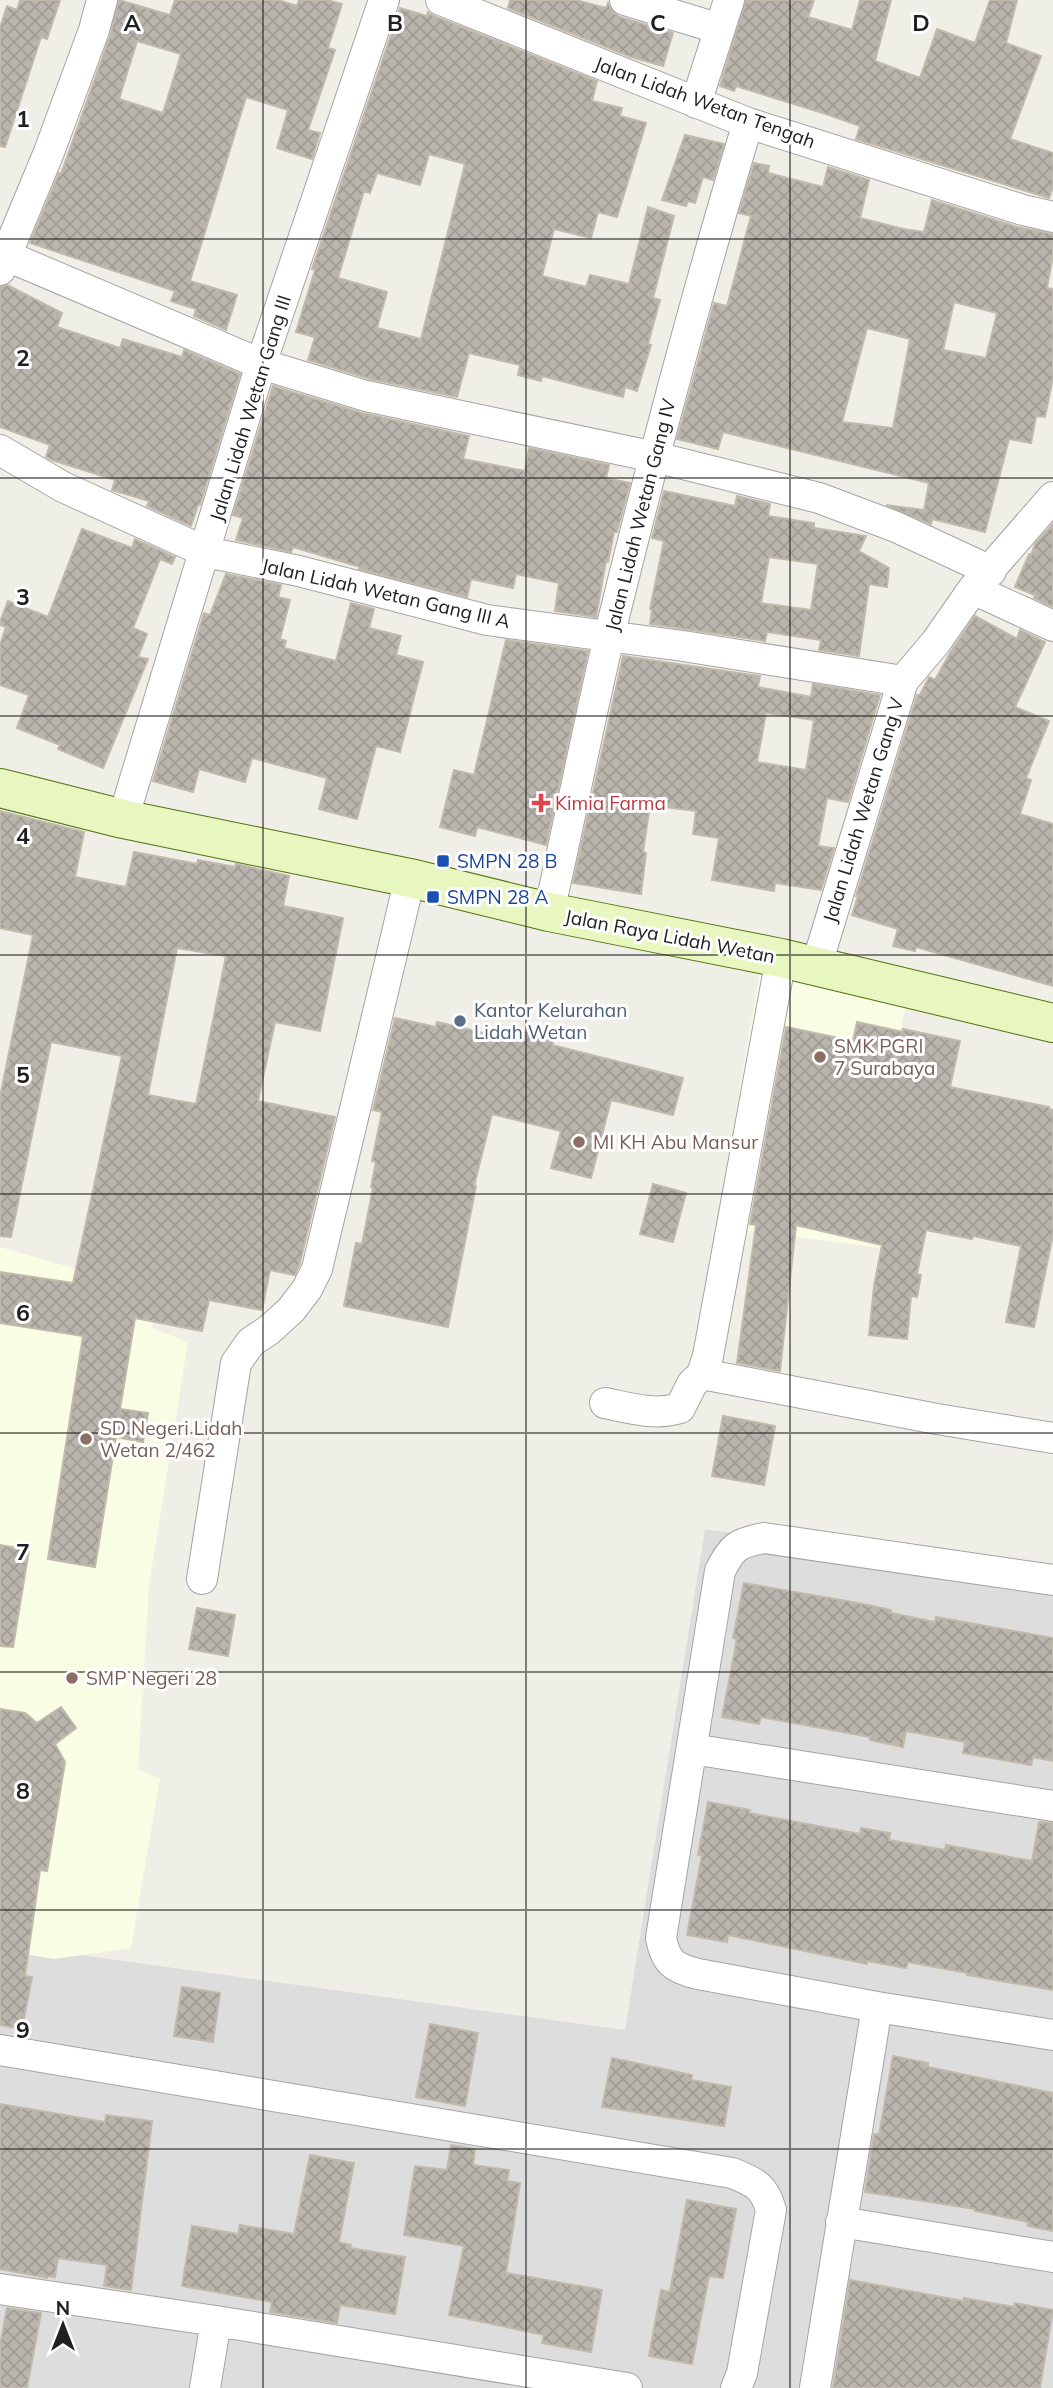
<svg xmlns="http://www.w3.org/2000/svg" width="1053" height="2388" font-family="Mulish,sans-serif">
  <defs>
    <pattern id="building-cross-hatch" width="8" height="8" patternUnits="userSpaceOnUse" patternTransform="scale(1.75)"><rect width="8" height="8" fill="#b9b5ad"/><path d="M0 0l8 8M0 8l8-8" fill="none" stroke="#9f9b95"/></pattern>
  </defs>
  <rect width="100%" height="100%" fill="#f0efe7"/>
  <!-- residential -->
  <path fill="#dedddd" d="M 705,1529 L 1053,1577 L 1053,2388 L 0,2388 L 0,1944 L 625,2030 Z"/>
  <!-- education -->
  <path fill="#f8fde3" d="M 760,971 L 907,1000 L 883,1113 L 908,1119 L 882,1248 L 716,1227 Z
    M 0,1247 L 159,1293 L 152,1328 L 188,1342 L 149,1586 L 138,1770 L 160,1778 L 131,1948 L 55,1959 L 0,1950 Z"/>
  <!-- building -->
  <path fill="url(#building-cross-hatch)" stroke="#c1b9aa" stroke-width="2" fill-rule="evenodd" d="M 20,0 L 60,0 L 47,39 L 41,37 L 5,147 L 0,146 L 0,28 L 7,6 L 17,10 Z
    M 119,0 L 170,15 L 175,0 L 278,0 L 297,6 L 299,0 L 327,0 L 342,4 L 328,48 L 335,50 L 308,130 L 320,133 L 312,159 L 277,148 L 288,110 L 246,97 L 190,281 L 237,295 L 226,330 L 194,316 L 196,309 L 171,301 L 175,291 L 30,243 L 59,173 L 61,174 L 110,36 ZM 137,41 L 181,54 L 163,113 L 119,99 Z
    M 510,0 L 576,0 L 606,8 L 608,3 L 612,11 L 620,17 L 673,33 L 663,66 L 631,57 L 508,8 Z
    M 746,0 L 814,0 L 808,17 L 852,30 L 860,0 L 891,0 L 875,61 L 920,78 L 937,29 L 975,43 L 990,0 L 1017,0 L 1006,43 L 1041,56 L 1010,139 L 1053,153 L 1053,187 L 1049,198 L 856,139 L 860,126 L 826,114 L 736,86 L 734,91 L 720,86 Z
    M 400,8 L 427,16 L 428,12 L 434,16 L 597,81 L 592,101 L 622,108 L 620,116 L 646,123 L 617,217 L 598,212 L 591,238 L 554,229 L 542,276 L 586,287 L 590,275 L 629,284 L 648,207 L 674,216 L 653,298 L 660,300 L 648,344 L 651,345 L 637,391 L 625,387 L 623,397 L 542,376 L 541,381 L 518,375 L 520,365 L 469,353 L 457,397 L 370,379 L 308,360 L 315,337 L 296,332 L 315,270 L 312,269 ZM 429,154 L 465,164 L 421,339 L 377,328 L 387,292 L 338,278 L 364,191 L 370,193 L 377,173 L 420,185 Z
    M 685,135 L 724,144 L 713,180 L 703,177 L 695,203 L 688,201 L 686,206 L 662,200 Z
    M 754,163 L 769,166 L 768,173 L 823,187 L 828,167 L 869,180 L 860,218 L 903,229 L 924,232 L 932,200 L 1018,227 L 1053,234 L 1053,255 L 1047,288 L 1053,289 L 1053,378 L 1045,417 L 1036,416 L 1031,443 L 1009,439 L 985,532 L 932,519 L 931,524 L 886,505 L 924,510 L 929,483 L 723,432 L 718,449 L 677,439 L 714,303 L 727,306 L 751,216 L 739,213 ZM 954,302 L 997,313 L 986,358 L 943,350 ZM 867,328 L 910,339 L 893,428 L 842,422 Z
    M 7,285 L 62,313 L 57,327 L 120,348 L 123,339 L 182,357 L 184,350 L 240,374 L 200,505 L 198,505 L 191,526 L 147,506 L 149,501 L 112,490 L 115,480 L 52,460 L 46,457 L 50,445 L 0,427 L 0,287 Z
    M 273,386 L 362,413 L 469,436 L 463,459 L 525,471 L 529,448 L 609,465 L 606,478 L 630,483 L 617,532 L 614,532 L 608,562 L 606,561 L 596,617 L 555,611 L 559,583 L 516,574 L 513,588 L 471,579 L 467,597 L 359,569 L 360,567 L 293,547 L 291,552 L 236,540 L 243,518 L 233,515 Z
    M 664,491 L 735,506 L 737,496 L 770,504 L 768,516 L 814,523 L 814,528 L 866,536 L 859,551 L 889,568 L 887,587 L 869,584 L 859,656 L 819,650 L 821,640 L 767,632 L 765,641 L 650,624 L 652,610 L 650,609 L 664,541 L 652,538 ZM 769,557 L 818,564 L 811,610 L 761,603 Z
    M 1053,524 L 1053,607 L 1034,598 L 1035,595 L 1015,587 L 1029,554 L 1031,555 L 1035,544 Z
    M 82,529 L 132,548 L 135,539 L 175,557 L 172,564 L 160,559 L 133,628 L 147,634 L 138,657 L 148,659 L 103,768 L 58,749 L 60,745 L 17,728 L 29,695 L 0,685 L 0,645 L 6,627 L 0,625 L 0,622 L 8,601 L 48,617 Z
    M 226,574 L 281,585 L 278,597 L 290,600 L 280,639 L 286,641 L 284,648 L 336,661 L 351,603 L 374,609 L 369,628 L 401,636 L 396,655 L 423,662 L 400,752 L 376,746 L 357,819 L 319,809 L 327,778 L 252,758 L 245,782 L 199,769 L 193,792 L 153,781 L 204,613 L 210,615 Z
    M 975,616 L 1017,639 L 1020,630 L 1045,642 L 1015,707 L 1049,721 L 1026,778 L 1031,780 L 1020,814 L 1053,824 L 1053,986 L 916,947 L 915,951 L 893,946 L 898,929 L 852,915 L 858,896 L 856,896 L 917,695 L 920,695 L 929,677 L 935,680 L 950,653 Z
    M 506,640 L 588,651 L 546,845 L 477,827 L 475,836 L 440,827 L 454,770 L 474,775 Z
    M 623,656 L 760,676 L 758,687 L 811,697 L 813,684 L 880,695 L 848,802 L 827,798 L 818,846 L 834,848 L 821,890 L 775,883 L 774,891 L 712,880 L 719,838 L 693,834 L 696,811 L 650,805 L 643,852 L 646,853 L 641,894 L 573,883 ZM 766,713 L 814,720 L 806,770 L 757,762 Z
    M 0,811 L 84,832 L 75,877 L 126,887 L 134,852 L 197,864 L 198,860 L 235,867 L 236,864 L 289,876 L 283,906 L 343,918 L 320,1031 L 275,1022 L 258,1101 L 335,1117 L 300,1263 L 295,1275 L 270,1270 L 262,1310 L 209,1300 L 202,1331 L 135,1318 L 120,1409 L 148,1413 L 143,1442 L 116,1437 L 95,1567 L 48,1559 L 83,1336 L 0,1323 L 0,1272 L 73,1283 L 122,1056 L 51,1042 L 11,1237 L 0,1236 L 0,1097 L 33,935 L 0,928 ZM 177,948 L 226,956 L 196,1104 L 148,1095 Z
    M 395,1018 L 436,1027 L 437,1022 L 513,1040 L 515,1030 L 554,1040 L 552,1045 L 683,1078 L 673,1115 L 611,1100 L 591,1178 L 551,1168 L 561,1131 L 492,1114 L 474,1186 L 476,1186 L 448,1327 L 344,1306 L 356,1243 L 362,1244 L 373,1188 L 371,1187 L 376,1162 L 372,1161 L 382,1112 L 373,1110 Z
    M 857,1022 L 903,1032 L 903,1029 L 960,1041 L 950,1087 L 1049,1107 L 1049,1109 L 1053,1110 L 1053,1235 L 1034,1327 L 1006,1322 L 1021,1246 L 973,1236 L 972,1239 L 926,1230 L 917,1274 L 921,1275 L 917,1297 L 911,1296 L 907,1339 L 869,1335 L 874,1286 L 882,1245 L 796,1225 L 780,1371 L 737,1363 L 756,1225 L 750,1224 L 786,1027 L 853,1041 Z
    M 653,1184 L 686,1193 L 673,1242 L 640,1234 Z
    M 723,1416 L 775,1426 L 764,1485 L 712,1476 Z
    M 0,1545 L 29,1550 L 13,1647 L 0,1646 Z
    M 744,1583 L 858,1603 L 891,1610 L 891,1613 L 935,1622 L 936,1617 L 1053,1638 L 1053,1761 L 1033,1757 L 1031,1765 L 963,1753 L 965,1742 L 906,1731 L 903,1747 L 870,1740 L 870,1737 L 761,1717 L 759,1724 L 722,1717 L 737,1639 L 733,1638 Z
    M 197,1608 L 235,1615 L 228,1656 L 189,1649 Z
    M 61,1707 L 76,1728 L 55,1744 L 65,1762 L 47,1871 L 40,1870 L 25,1976 L 32,1977 L 22,2029 L 0,2025 L 0,1709 L 25,1713 L 37,1723 Z
    M 708,1802 L 750,1810 L 749,1813 L 860,1834 L 861,1828 L 890,1833 L 889,1840 L 945,1850 L 946,1845 L 1032,1861 L 1039,1822 L 1053,1823 L 1053,1990 L 967,1975 L 967,1973 L 908,1962 L 906,1968 L 867,1961 L 867,1964 L 728,1935 L 727,1942 L 687,1935 L 702,1855 L 698,1855 Z
    M 182,1987 L 220,1993 L 213,2042 L 174,2036 Z
    M 430,2024 L 478,2033 L 465,2106 L 416,2097 Z
    M 893,2056 L 928,2063 L 928,2067 L 1053,2093 L 1053,2231 L 1028,2226 L 1028,2222 L 975,2211 L 975,2209 L 865,2192 L 874,2134 L 879,2135 Z
    M 612,2058 L 692,2075 L 691,2080 L 731,2087 L 724,2126 L 602,2107 Z
    M 0,2104 L 105,2122 L 106,2115 L 152,2121 L 131,2290 L 104,2286 L 107,2265 L 58,2258 L 55,2277 L 48,2276 L 47,2278 L 0,2269 Z
    M 451,2145 L 475,2149 L 473,2165 L 509,2170 L 507,2181 L 520,2183 L 506,2273 L 602,2290 L 591,2352 L 542,2343 L 544,2335 L 449,2315 L 464,2246 L 404,2235 L 415,2166 L 447,2170 Z
    M 310,2155 L 354,2163 L 339,2242 L 351,2245 L 350,2248 L 405,2257 L 395,2314 L 340,2305 L 337,2323 L 270,2312 L 272,2302 L 182,2286 L 192,2226 L 238,2234 L 240,2225 L 294,2234 Z
    M 687,2200 L 736,2209 L 723,2278 L 709,2276 L 692,2364 L 649,2356 L 661,2290 L 670,2292 Z
    M 850,2280 L 963,2301 L 964,2298 L 1014,2307 L 1015,2303 L 1053,2310 L 1040,2388 L 833,2388 Z
    M 7,2308 L 41,2313 L 27,2388 L 0,2388 L 0,2346 Z"/>
  <g fill="none" stroke-linecap="round" stroke-linejoin="round">
    <defs>
      <path id="minor" d="M 441,0 L 748,123 L 1023,210 L 1053,217
        M 625,0 L 720,29
        M 696,103 L 729,0
        M 0,253 L 261,364 L 366,396 L 655,457 L 819,498 L 896,527 L 991,571
        M 0,270 L 49,152 L 94,30 L 102,0
        M 0,450 L 63,487 L 206,552 L 299,571 L 487,620 L 683,646 L 903,681
        M 973,589 L 1053,626
        M 123,819 L 261,364 L 384,0
        M 549,912 C 570,819 588,726 610,633 C 652,462 697,291 748,123
        M 816,967 L 903,681 L 936,642 L 973,589 L 1053,497
        M 702,1374 L 937,1419 L 1053,1438
        M 605,1403 C 630,1408 655,1416 680,1408 L 692,1384 L 702,1374 L 708,1356 L 781,958
        M 202,1579 L 236,1363 L 251,1342 L 269,1330 L 291,1310 L 307,1289 L 317,1269 L 410,878
        M 1053,1580 L 764,1538 C 737,1543 732,1547 720,1571 L 661,1938 C 666,1963 674,1968 698,1974 L 877,2007 L 1053,2035
        M 692,1749 L 1053,1806
        M 0,2050 L 732,2173 C 754,2182 764,2185 771,2210 L 742,2373 L 736,2388
        M 841,2222 L 1053,2257
        M 0,2289 L 216,2321 L 627,2388
        M 205,2388 L 216,2321
        M 815,2388 L 877,2007"/>
      <path id="secondary" d="M 0,788 L 123,819 L 410,878 L 549,912 L 781,958 L 1053,1023"/>
    </defs>
    <!-- minor casing -->
    <use href="#minor" stroke="#a4a4a4" stroke-width="32"/>
    <!-- secondary casing -->
    <use href="#secondary" stroke="#53710d" stroke-width="40"/>
    <!-- minor -->
    <use href="#minor" stroke="#fff" stroke-width="30"/>
    <!-- secondary -->
    <use href="#secondary" stroke="#e8f6c0" stroke-width="38"/>
  </g>
  <!-- grid -->
  <path fill="none" stroke="#202020" stroke-width="2" stroke-opacity="0.55" d="M 263,0 L 263,2388M 526,0 L 526,2388M 790,0 L 790,2388M 0,239 L 1053,239M 0,478 L 1053,478M 0,716 L 1053,716M 0,955 L 1053,955M 0,1194 L 1053,1194M 0,1433 L 1053,1433M 0,1672 L 1053,1672M 0,1910 L 1053,1910M 0,2149 L 1053,2149"/>
  <!-- markers -->
  <path fill="#e0444e" stroke="#fff" stroke-width="2.5" d="M537.5 792.5h7v7h7v7h-7v7h-7v-7h-7v-7h7z"/>
  <g fill="#1a4fb4" stroke="#fff" stroke-width="2.5">
    <rect x="436" y="854" width="14" height="14" rx="3.5"/>
    <rect x="426" y="890" width="14" height="14" rx="3.5"/>
  </g>
  <circle fill="#5c6f8a" stroke="#fff" stroke-width="2.5" cx="460" cy="1021" r="7"/>
  <g fill="#8d6e63" stroke="#fff" stroke-width="2.5">
    <circle cx="820" cy="1057" r="7"/>
    <circle cx="579" cy="1142" r="7"/>
    <circle cx="86" cy="1439" r="7"/>
    <circle cx="72" cy="1678" r="7"/>
  </g>
  <g text-anchor="middle" dominant-baseline="central" stroke-width="6" stroke-linejoin="round" paint-order="stroke">
    <!-- street labels -->
    <g font-size="19" fill="#202020" stroke="#fff">
      <text transform="translate(705 102) rotate(20)">Jalan Lidah Wetan Tengah</text>
      <text transform="translate(250 408) rotate(-73)">Jalan Lidah Wetan Gang III</text>
      <text transform="translate(640 515) rotate(-76)">Jalan Lidah Wetan Gang IV</text>
      <text transform="translate(386 593) rotate(13)">Jalan Lidah Wetan Gang III A</text>
      <text transform="translate(863 810) rotate(-73)">Jalan Lidah Wetan Gang V</text>
      <text transform="translate(670 936) rotate(11)">Jalan Raya Lidah Wetan</text>
    </g>
    <!-- health labels -->
    <g font-size="19" fill="#be3a42" stroke="#fff" text-anchor="start">
      <text x="555" y="803">Kimia Farma</text>
    </g>
    <!-- transit labels -->
    <g font-size="19" fill="#164399" stroke="#fff" text-anchor="start">
      <text x="457" y="861">SMPN 28 B</text>
      <text x="447" y="897">SMPN 28 A</text>
    </g>
    <!-- service labels -->
    <g font-size="19" fill="#4e5e75" stroke="#fff" text-anchor="start">
      <text x="474" y="1010">Kantor Kelurahan<tspan x="474" dy="22">Lidah Wetan</tspan></text>
    </g>
    <!-- education labels -->
    <g font-size="19" fill="#785e54" stroke="#fff" text-anchor="start">
      <text x="834" y="1046">SMK PGRI<tspan x="834" dy="22">7 Surabaya</tspan></text>
      <text x="593" y="1142">MI KH Abu Mansur</text>
      <text x="100" y="1428">SD Negeri Lidah<tspan x="100" dy="22">Wetan 2/462</tspan></text>
      <text x="86" y="1678">SMP Negeri 28</text>
    </g>
  </g>
  <g font-size="23" text-anchor="middle" font-weight="bold" fill="#202020" stroke="#fff" stroke-width="6" stroke-linejoin="round" paint-order="stroke">
    <text x="132" y="31">A</text>
    <text x="395" y="31">B</text>
    <text x="658" y="31">C</text>
    <text x="921" y="31">D</text>
    <text x="23" y="127">1</text>
    <text x="23" y="366">2</text>
    <text x="23" y="605">3</text>
    <text x="23" y="844">4</text>
    <text x="23" y="1083">5</text>
    <text x="23" y="1321">6</text>
    <text x="23" y="1560">7</text>
    <text x="23" y="1799">8</text>
    <text x="23" y="2038">9</text>
  </g>
  <!-- north arrow -->
  <g transform="translate(63 2325)" stroke="#ffffff" stroke-width="5" paint-order="stroke">
  <path d="M0-5L12 26L0 18L-12 26Z" fill="#202020"/>
  <text y="-10" font-size="19" font-weight="bold" text-anchor="middle" fill="#202020">N</text>
  </g>
</svg>
